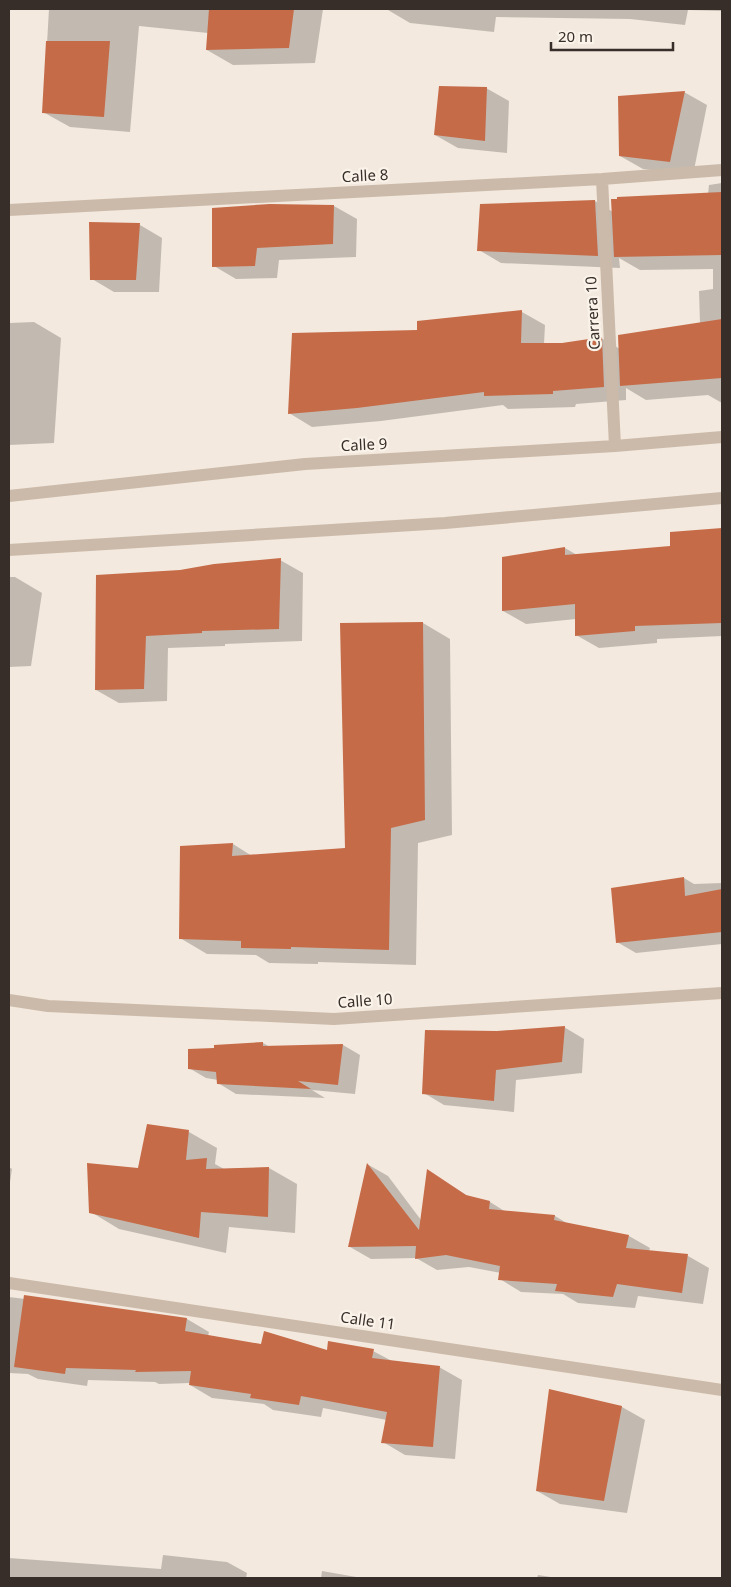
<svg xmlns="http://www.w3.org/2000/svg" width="731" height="1587" font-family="'Noto Sans',sans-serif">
  <rect width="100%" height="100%" fill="#f3e9de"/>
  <!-- shadow -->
  <path fill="#0003" d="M 49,9 L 323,9 L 315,63 L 233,65 L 207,50 L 208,33 L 139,26 L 130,132 L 70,127 L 43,112 Z
    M 388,9 L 722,9 L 722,11 L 688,10 L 685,25 L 630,19 L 496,17 L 494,32 L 410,23 L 388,10 Z
    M 486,88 L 509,101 L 507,153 L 458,148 L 435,135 Z
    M 684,92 L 707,105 L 693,175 L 643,169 L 620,156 Z
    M 722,183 L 722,403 L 708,395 L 646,400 L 626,388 L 626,400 L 576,404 L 575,407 L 508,409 L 503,405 L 381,421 L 312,427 L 289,413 L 418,331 L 418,323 L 522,312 L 545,325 L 544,344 L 562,344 L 601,338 L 620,349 L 700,324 L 699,291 L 713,289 L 713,269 L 640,270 L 619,258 L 620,268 L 501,263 L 479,250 L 595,201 L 613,212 L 708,194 L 709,185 Z
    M 270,206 L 334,206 L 357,219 L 356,257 L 279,260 L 277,278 L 236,279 L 214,266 Z
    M 140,225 L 162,238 L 159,292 L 114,292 L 92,279 Z
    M 34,322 L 61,338 L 54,443 L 9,445 L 9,323 Z
    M 722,529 L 722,636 L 657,639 L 657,643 L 599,648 L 576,635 L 576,619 L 526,624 L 503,611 L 503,558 L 565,548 L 577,555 L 672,547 L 672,534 Z
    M 280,560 L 303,573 L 302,641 L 225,644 L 225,646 L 168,648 L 167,701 L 119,703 L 96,690 L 181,571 Z
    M 9,577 L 15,577 L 42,593 L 31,666 L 9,667 Z
    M 423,623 L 450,639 L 452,835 L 418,843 L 416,965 L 318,962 L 318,964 L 269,963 L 256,955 L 207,954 L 180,938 L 233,844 L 252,856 L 346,850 L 341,624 Z
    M 684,878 L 694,884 L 722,883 L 722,944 L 636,953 L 617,942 Z
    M 721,1019 L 722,1019 L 722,1075 L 721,1074 Z
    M 564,1027 L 584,1039 L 582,1073 L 516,1080 L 514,1112 L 444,1105 L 424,1093 L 497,1033 Z
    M 263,1043 L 270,1047 L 343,1045 L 360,1055 L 355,1094 L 312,1090 L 325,1098 L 236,1094 L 218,1083 L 218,1080 L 206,1078 L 189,1068 L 216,1049 Z
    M 148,1125 L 189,1132 L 217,1148 L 215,1164 L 224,1169 L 269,1168 L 297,1184 L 295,1233 L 229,1227 L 226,1253 L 119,1229 L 91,1212 L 138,1169 Z
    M 367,1164 L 388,1176 L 421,1220 L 428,1171 L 471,1198 L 490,1202 L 506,1212 L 555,1216 L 570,1225 L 629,1236 L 650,1248 L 649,1251 L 688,1256 L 709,1268 L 703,1304 L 638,1296 L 635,1308 L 578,1303 L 563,1294 L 521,1292 L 500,1279 L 501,1273 L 469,1267 L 437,1270 L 416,1258 L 371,1259 L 350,1247 Z
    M 9,1167 L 12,1169 L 9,1189 Z
    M 9,1297 L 187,1319 L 209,1332 L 208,1336 L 262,1345 L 328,1352 L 373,1351 L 392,1361 L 439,1367 L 462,1380 L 455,1459 L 405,1455 L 383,1442 L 387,1420 L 323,1408 L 321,1417 L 273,1410 L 264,1404 L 212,1398 L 190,1385 L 190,1383 L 159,1384 L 155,1382 L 88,1380 L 87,1386 L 38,1379 L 28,1374 L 9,1373 Z
    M 550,1391 L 622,1407 L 645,1420 L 627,1513 L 560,1504 L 537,1491 Z
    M 163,1555 L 227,1562 L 247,1573 L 246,1578 L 9,1578 L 9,1558 L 161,1569 Z
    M 322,1571 L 362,1578 L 321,1578 Z
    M 538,1575 L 557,1578 L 537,1578 Z"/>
  <!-- building -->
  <path fill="#c66b48" d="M 209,9 L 294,9 L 289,48 L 206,50 Z
    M 46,41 L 110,41 L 104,117 L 42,113 Z
    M 439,86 L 487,87 L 485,141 L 434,135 Z
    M 685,91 L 670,162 L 619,156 L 618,96 Z
    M 722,192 L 722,255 L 614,257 L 611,199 L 617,199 L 617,197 Z
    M 595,200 L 598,256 L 477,251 L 480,204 Z
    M 270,204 L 334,205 L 333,244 L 257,248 L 255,266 L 212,267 L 212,208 Z
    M 89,222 L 140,223 L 136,280 L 90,280 Z
    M 522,310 L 521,343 L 562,343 L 602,337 L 604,387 L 553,391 L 553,394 L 484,396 L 484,392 L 357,408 L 288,414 L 292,333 L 417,330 L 417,321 Z
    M 722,319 L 722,378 L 620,386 L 618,335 Z
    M 722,528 L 722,623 L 635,626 L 635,631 L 575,636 L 575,604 L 502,611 L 502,557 L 565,547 L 565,555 L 670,546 L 670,532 Z
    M 281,558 L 279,629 L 202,631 L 202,633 L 146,636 L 144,689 L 95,690 L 96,575 L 180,570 L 214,564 Z
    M 423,622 L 425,820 L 391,828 L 389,950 L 291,947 L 291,949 L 241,948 L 241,941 L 179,939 L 180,846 L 233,843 L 232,856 L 345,848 L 340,623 Z
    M 684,877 L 685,896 L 722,889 L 722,932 L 616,943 L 611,888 Z
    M 565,1026 L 562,1062 L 496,1070 L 494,1101 L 422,1094 L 425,1030 L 497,1031 Z
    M 263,1042 L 263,1046 L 343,1044 L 338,1085 L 298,1081 L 311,1089 L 217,1084 L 216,1072 L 188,1069 L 188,1049 L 214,1048 L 214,1045 Z
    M 147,1124 L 189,1130 L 186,1160 L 207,1158 L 206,1169 L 269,1167 L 268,1217 L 201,1212 L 199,1238 L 89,1213 L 87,1163 L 138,1168 Z
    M 367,1163 L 419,1230 L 427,1169 L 466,1195 L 490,1201 L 489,1209 L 555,1215 L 554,1220 L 629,1235 L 626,1248 L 688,1254 L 682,1293 L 617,1284 L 613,1297 L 555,1291 L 557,1284 L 498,1280 L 500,1266 L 446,1255 L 415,1259 L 416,1246 L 348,1247 Z
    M 24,1295 L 187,1318 L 185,1331 L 261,1344 L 264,1331 L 327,1350 L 328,1341 L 374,1349 L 372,1358 L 440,1366 L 433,1447 L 381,1443 L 387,1412 L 301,1396 L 299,1405 L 250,1398 L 251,1394 L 189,1385 L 191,1371 L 135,1372 L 136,1370 L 66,1368 L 65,1374 L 14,1367 Z
    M 549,1389 L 622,1406 L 604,1501 L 536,1491 Z"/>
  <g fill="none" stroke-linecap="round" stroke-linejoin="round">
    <!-- minor -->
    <path stroke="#cbbaa9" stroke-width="12" d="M 602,179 L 615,446
      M 9,210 L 602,179 L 722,170
      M 9,496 L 305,464 L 615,446 L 722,437
      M 9,550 L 445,523 L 722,498
      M 9,1000 L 48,1006 L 334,1019 L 722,993
      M 9,1283 L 722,1390"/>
  </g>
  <g text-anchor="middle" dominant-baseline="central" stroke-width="4.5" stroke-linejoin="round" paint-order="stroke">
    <!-- street labels -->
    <g font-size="15" fill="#382e29" stroke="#faf3ea">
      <text transform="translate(365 175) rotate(-3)">Calle 8</text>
      <text transform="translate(592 313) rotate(-93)">Carrera 10</text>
      <text transform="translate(364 444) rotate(-3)">Calle 9</text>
      <text transform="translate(365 1000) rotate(-4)">Calle 10</text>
      <text transform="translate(368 1320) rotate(8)">Calle 11</text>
    </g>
  </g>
  <!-- border -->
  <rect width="731" height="1587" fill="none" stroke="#382e29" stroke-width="20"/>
  <!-- scale -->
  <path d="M551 42v8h122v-8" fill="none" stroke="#382e29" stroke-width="2.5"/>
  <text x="558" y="42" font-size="15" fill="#382e29" stroke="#faf3ea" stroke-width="4" paint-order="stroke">20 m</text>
</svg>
